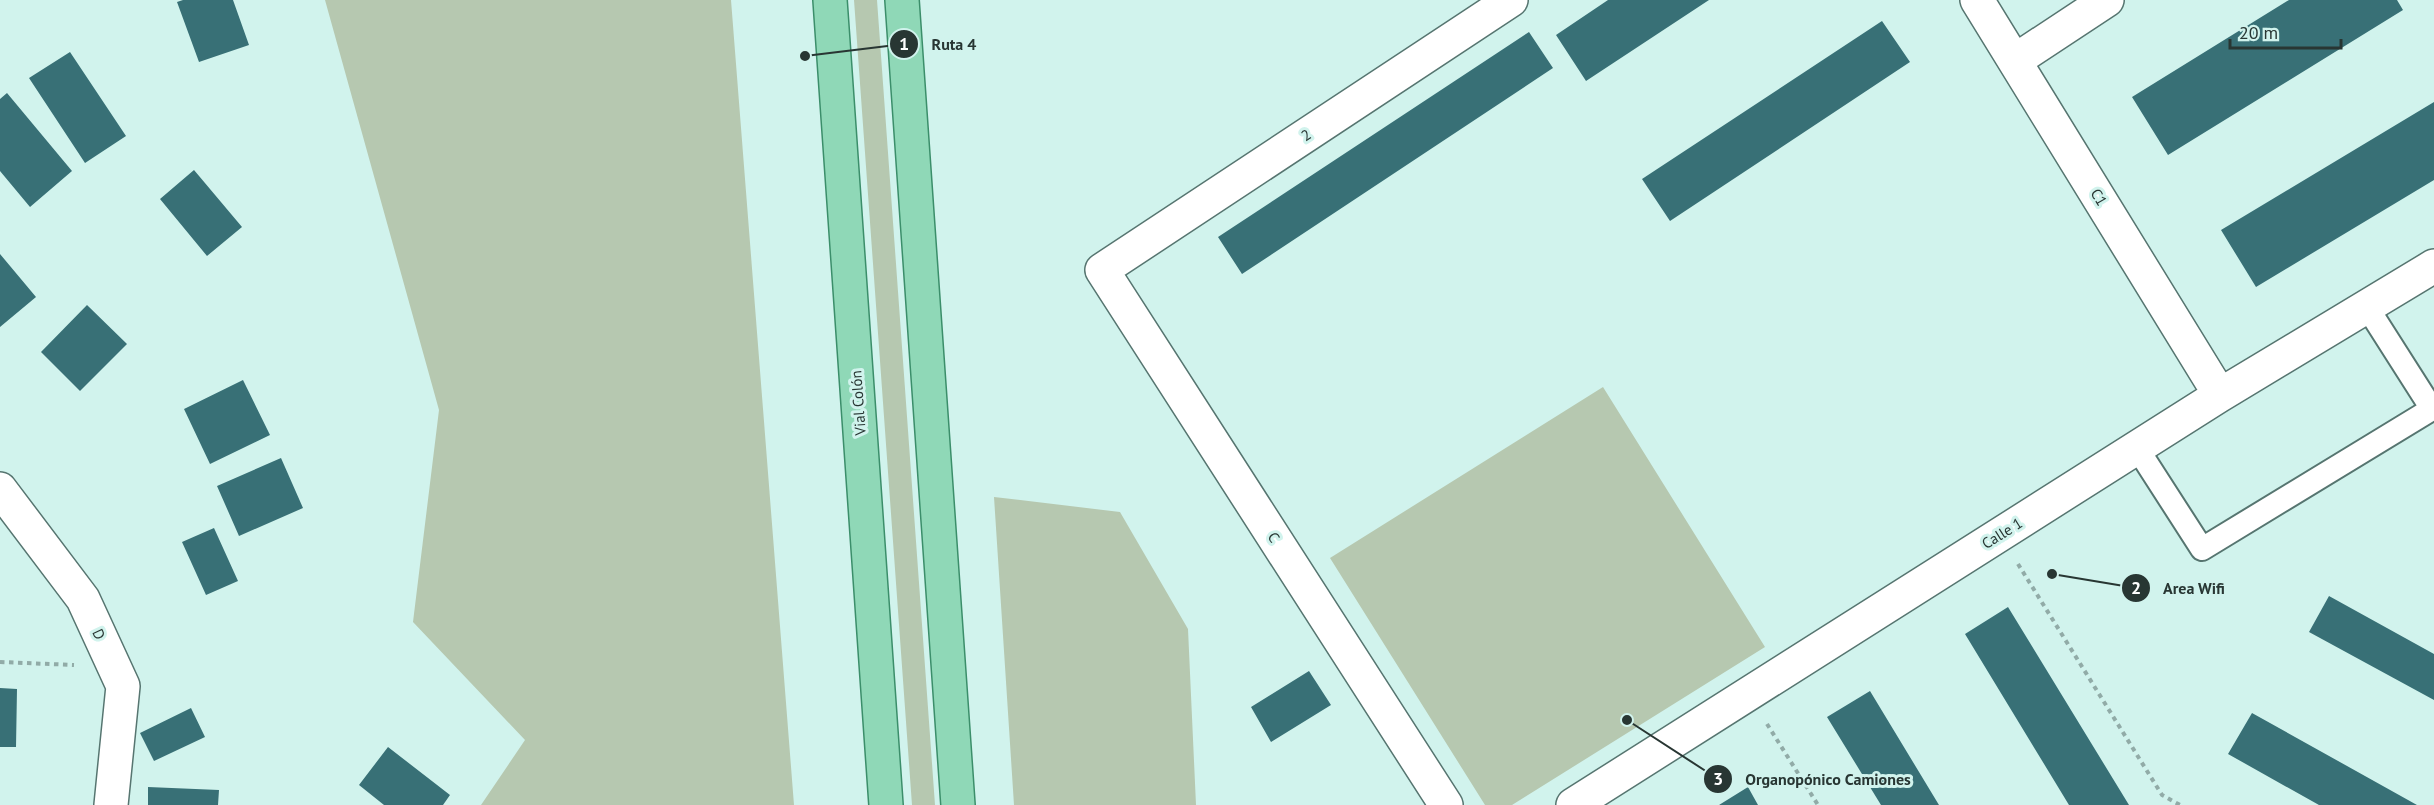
<svg xmlns="http://www.w3.org/2000/svg" width="2434" height="805" font-family="'PT Sans',sans-serif">
  <rect width="100%" height="100%" fill="#d1f3ed"/>
  <!-- green -->
  <path fill="#b6c8b0" d="M 325,0 L 731,0 L 794,805 L 481,805 L 525,740 L 413,622 L 439,410 Z
    M 854,0 L 877,0 L 935,805 L 912,805 Z
    M 1603,387 L 1765,647 L 1512,805 L 1485,805 L 1330,558 Z
    M 994,497 L 1120,512 L 1188,629 L 1196,805 L 1014,805 Z"/>
  <!-- building -->
  <path fill="#387076" d="M 183,0 L 233,0 L 249,45 L 199,62 L 177,2 Z
    M 1608,0 L 1709,0 L 1586,81 L 1556,35 Z
    M 2289,0 L 2397,0 L 2403,10 L 2168,155 L 2132,97 Z
    M 1882,21 L 1910,62 L 1670,221 L 1642,179 Z
    M 1529,32 L 1553,68 L 1242,274 L 1218,237 Z
    M 70,52 L 126,136 L 85,163 L 29,78 Z
    M 7,93 L 72,171 L 30,207 L 0,171 L 0,99 Z
    M 2434,102 L 2434,180 L 2256,287 L 2221,230 Z
    M 194,170 L 242,227 L 207,256 L 160,199 Z
    M 0,254 L 36,297 L 0,327 Z
    M 87,305 L 127,344 L 80,391 L 41,352 Z
    M 243,380 L 270,435 L 210,464 L 184,409 Z
    M 281,458 L 303,508 L 239,536 L 217,486 Z
    M 214,528 L 238,581 L 206,595 L 182,542 Z
    M 2329,596 L 2434,654 L 2434,700 L 2309,632 Z
    M 2008,607 L 2129,805 L 2069,805 L 1965,634 Z
    M 1309,671 L 1331,705 L 1271,742 L 1251,707 Z
    M 0,688 L 17,689 L 16,747 L 0,747 Z
    M 1870,691 L 1939,805 L 1881,805 L 1827,717 Z
    M 191,708 L 205,737 L 154,761 L 140,733 Z
    M 2252,713 L 2417,805 L 2319,805 L 2228,754 Z
    M 388,747 L 450,795 L 443,805 L 384,805 L 359,785 Z
    M 148,787 L 219,790 L 218,805 L 148,805 Z
    M 1748,787 L 1758,805 L 1719,805 Z"/>
  <g fill="none" stroke-linecap="round" stroke-linejoin="round">
    <defs>
      <path id="service" d="M 2137,448 L 2202,549 L 2432,409 L 2367,307"/>
      <path id="minor" d="M 1977,0 L 2220,395
        M 2016,60 L 2107,0
        M 0,489 L 83,599 L 123,686 L 111,805
        M 1446,805 L 1102,270 L 1511,0
        M 1573,805 L 2220,395 L 2434,266"/>
      <path id="primary" d="M 830,0 L 886,805
        M 902,0 L 958,805"/>
    </defs>
    <!-- service casing -->
    <use href="#service" stroke="#567570" stroke-width="26"/>
    <!-- minor casing -->
    <use href="#minor" stroke="#567570" stroke-width="36"/>
    <!-- primary casing -->
    <use href="#primary" stroke="#3b8e6a" stroke-width="36"/>
    <!-- path -->
    <path stroke="#91aba7" stroke-width="4" stroke-dasharray="4.5 4.5" stroke-linecap="butt" d="M 2018,564 L 2162,795 L 2180,805
      M 0,662 L 74,665
      M 1767,724 L 1818,805"/>
    <!-- service -->
    <use href="#service" stroke="#fff" stroke-width="22"/>
    <!-- minor -->
    <use href="#minor" stroke="#fff" stroke-width="33"/>
    <!-- primary -->
    <use href="#primary" stroke="#8fd8b7" stroke-width="33"/>
  </g>
  <g text-anchor="middle" dominant-baseline="central" stroke-width="6" stroke-linejoin="round" paint-order="stroke">
    <!-- street labels -->
    <g font-size="15" fill="#283633" stroke="#d1f3ed">
      <text transform="translate(1306 135) rotate(-33)">2</text>
      <text transform="translate(2099 197) rotate(59)">C1</text>
      <text transform="translate(858 403) rotate(-94)">Vial Colón</text>
      <text transform="translate(2002 533) rotate(-32)">Calle 1</text>
      <text transform="translate(1274 537) rotate(57)">C</text>
      <text transform="translate(99 634) rotate(65)">D</text>
    </g>
  </g>
  <!-- callouts -->
  <path fill="none" stroke="#283633" stroke-width="2" d="M805 56L904 44M2052 574L2136 588M1627 720L1718 779"/>
  <g fill="#283633" stroke="#d1f3ed" stroke-width="2">
    <circle cx="805" cy="56" r="6"/>
    <circle cx="2052" cy="574" r="6"/>
    <circle cx="1627" cy="720" r="6"/>
    <circle cx="904" cy="44" r="15"/>
    <circle cx="2136" cy="588" r="15"/>
    <circle cx="1718" cy="779" r="15"/>
  </g>
  <g font-size="18" text-anchor="middle" font-weight="bold" fill="#fff">
    <text x="904" y="50">1</text>
    <text x="2136" y="594">2</text>
    <text x="1718" y="785">3</text>
  </g>
  <g font-size="16" text-anchor="middle" font-weight="bold" fill="#283633" stroke="#d1f3ed" stroke-width="6" stroke-linejoin="round" paint-order="stroke">
    <text x="954" y="50">Ruta 4</text>
    <text x="2194" y="594">Area Wifi</text>
    <text x="1828" y="785">Organopónico Camiones</text>
  </g>
  <!-- scale -->
  <path d="M2230 39v9h111v-9" fill="none" stroke="#283633" stroke-width="3"/>
  <text x="2239" y="39" font-size="18" fill="#283633" stroke="#d1f3ed" stroke-width="4.5" paint-order="stroke">20 m</text>
</svg>
